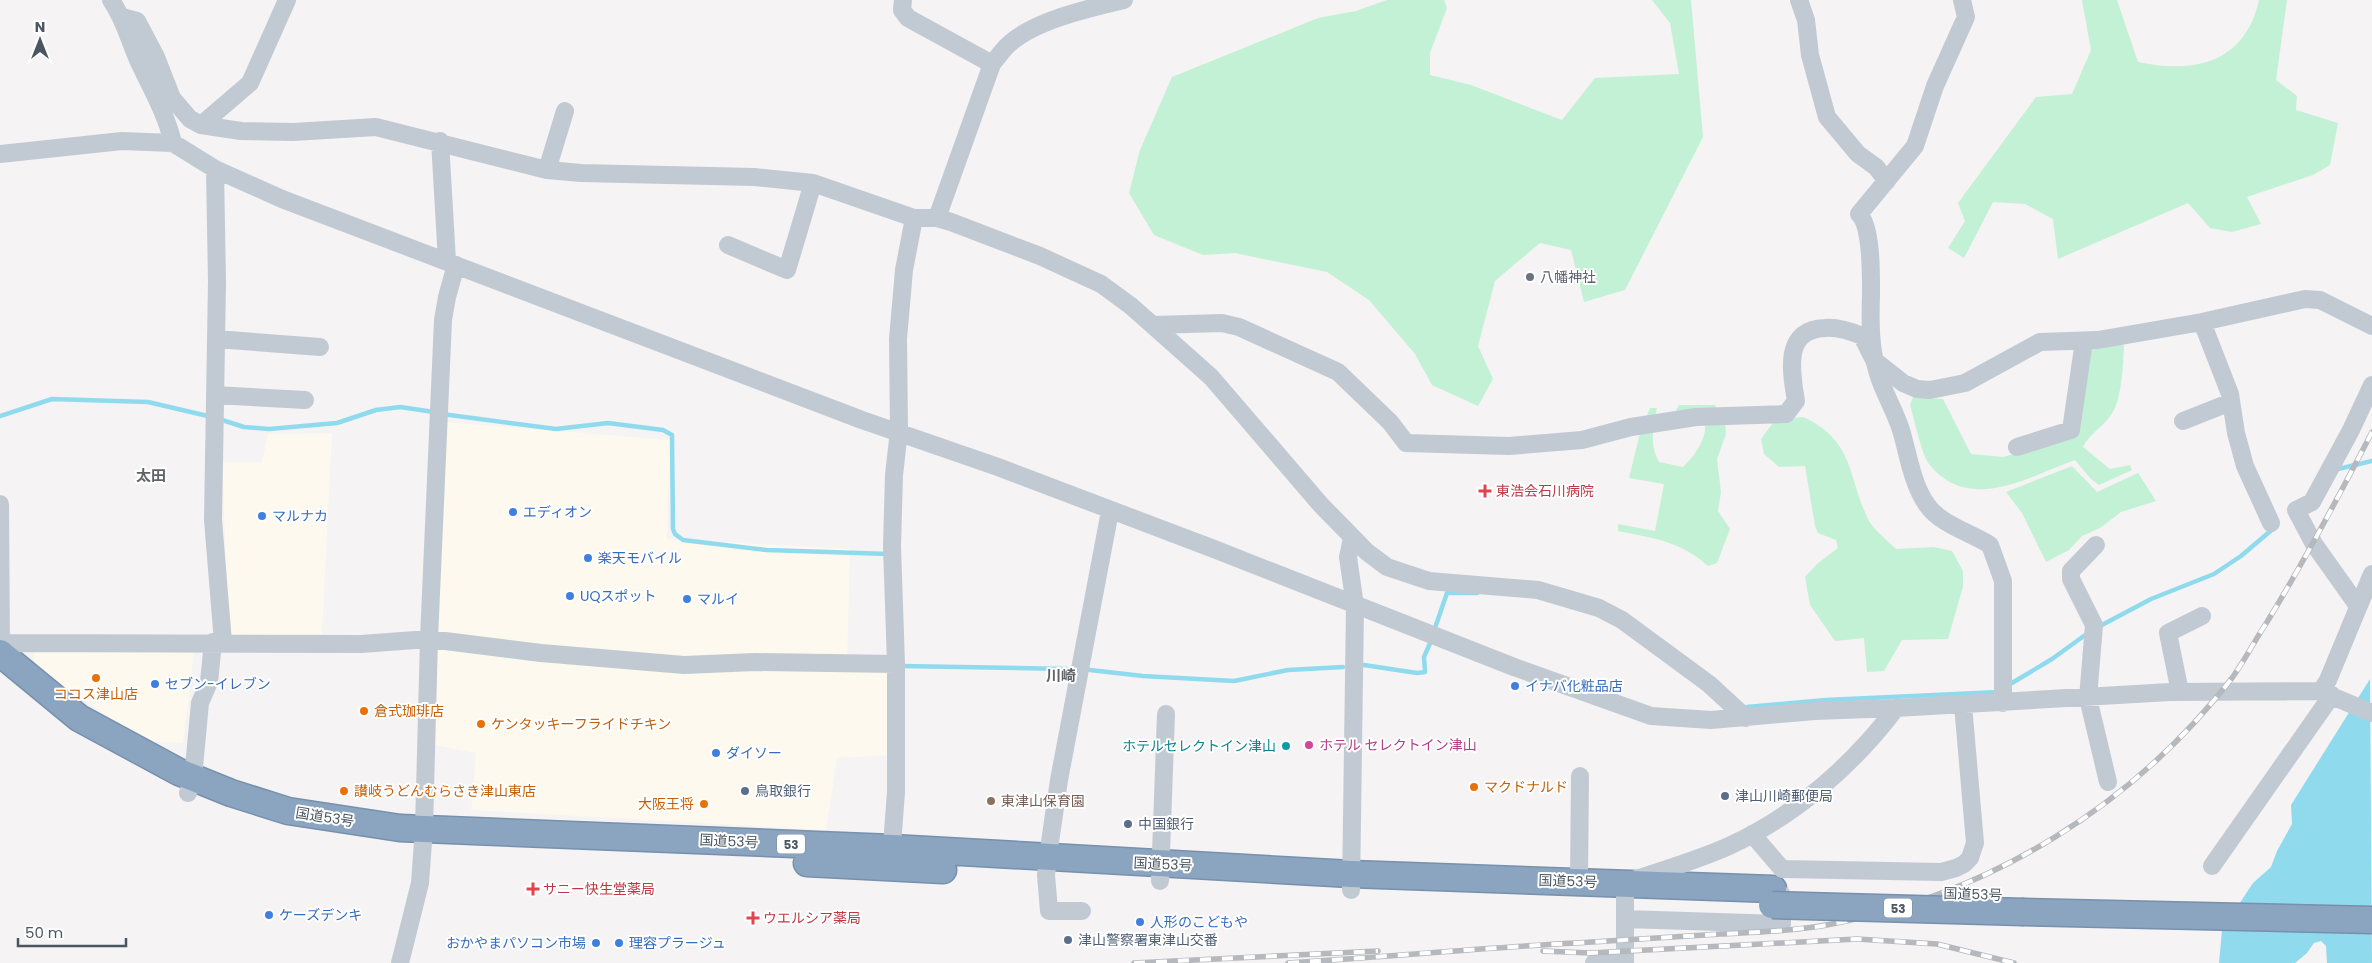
<svg xmlns="http://www.w3.org/2000/svg" width="2372" height="963" font-family="Poppins,'Noto Sans JP',sans-serif">
  <rect width="100%" height="100%" fill="#f5f3f3"/>
  <!-- commercial -->
  <path fill="#fdf9ef" d="M 444,422 L 670,440 L 667,539 L 850,549 L 847,669 L 892,670 L 891,755 L 837,758 L 826,830 L 471,810 L 476,753 L 434,745 Z
    M 332,433 L 322,634 L 229,637 L 222,462 L 262,462 L 268,434 Z
    M 34,645 L 195,645 L 183,743 L 142,741 L 34,664 Z"/>
  <!-- green -->
  <path fill="#c3f1d5" d="M 1387,0 L 1444,0 L 1447,8 L 1430,53 L 1430,75 L 1471,85 L 1562,120 L 1595,78 L 1679,74 L 1670,23 L 1652,0 L 1691,0 L 1703,137 L 1625,290 L 1584,302 L 1571,250 L 1540,243 L 1495,281 L 1478,346 L 1493,379 L 1478,406 L 1432,385 L 1415,354 L 1369,300 L 1327,272 L 1235,253 L 1203,255 L 1154,235 L 1129,193 L 1140,150 L 1172,77 L 1318,18 L 1356,11 Z
    M 2082,0 L 2117,0 L 2138,62 C 2195,74 2245,63 2259,0 L 2287,0 L 2276,80 L 2297,96 L 2296,110 L 2338,123 L 2330,165 L 2313,175 L 2247,197 L 2261,224 L 2232,232 L 2210,228 L 2188,203 L 2058,259 L 2053,219 L 2025,204 L 1993,202 L 1964,258 L 1948,248 L 1965,221 L 1958,203 L 2036,97 L 2072,94 L 2091,50 Z
    M 2119,341 L 2124,346 C 2123,365 2122,400 2111,415 C 2103,427 2090,433 2083,447 L 2110,469 L 2130,465 L 2132,470 L 2099,485 L 2091,479 L 2075,460 C 2028,477 1969,514 1929,464 C 1922,455 1914,419 1910,405 L 1913,397 L 1943,399 L 1971,454 L 2003,457 L 2076,436 L 2089,345 Z
    M 1679,405 L 1715,405 L 1725,423 L 1726,434 L 1717,459 L 1721,492 L 1718,511 L 1730,529 L 1717,563 L 1708,566 C 1680,541 1653,538 1618,531 L 1618,524 L 1655,531 L 1664,484 L 1629,478 L 1640,433 L 1650,408 L 1657,408 C 1653,428 1649,443 1659,462 L 1683,467 C 1694,457 1707,439 1705,423 L 1685,424 L 1676,410 Z
    M 1803,417 C 1855,440 1848,479 1869,521 C 1875,531 1888,541 1896,549 L 1934,547 L 1952,551 L 1963,571 L 1963,587 L 1948,639 L 1902,640 L 1884,671 L 1867,672 L 1864,638 L 1835,641 L 1810,605 L 1805,577 L 1817,564 L 1838,548 L 1836,540 L 1818,533 L 1815,526 L 1805,466 L 1779,467 L 1764,454 L 1761,439 L 1775,420 Z
    M 2072,466 L 2097,492 L 2138,473 L 2156,501 L 2121,512 L 2100,528 L 2082,536 L 2069,550 L 2046,562 L 2022,513 L 2006,492 Z"/>
  <!-- water -->
  <path fill="#90daee" d="M 2370,679 L 2372,963 L 2327,963 L 2326,946 L 2321,941 L 2314,943 L 2307,953 L 2295,963 L 2219,963 L 2222,930 L 2253,883 L 2271,867 L 2277,851 L 2292,824 L 2291,805 Z"/>
  <g fill="none" stroke-linecap="round" stroke-linejoin="round">
    <!-- stream -->
    <path stroke="#90daee" stroke-width="4.5" d="M 442,414 L 556,429 L 608,423 L 663,430 L 672,435 L 673,529 L 675,534 L 683,540 L 767,550 L 889,554
      M 0,416 L 52,399 L 148,402 L 212,417
      M 219,419 L 244,427 L 269,429 L 337,423 L 376,410 L 400,407 L 434,412
      M 2338,469 L 2372,461
      M 1436,625 L 1447,593 L 1477,593
      M 2100,626 L 2151,599 L 2214,574 L 2241,556 L 2274,528
      M 1364,665 L 1417,673 L 1425,672 L 1424,657 L 1431,641
      M 900,666 L 1068,669
      M 1090,670 L 1143,676 L 1234,681 L 1288,670 L 1343,667
      M 2012,683 L 2052,659 L 2088,633
      M 1747,707 L 1826,700 L 1999,692"/>
    <defs>
      <path id="highway" d="M 0,653 L 79,718 L 179,772 L 231,793 L 288,811 L 400,828 L 892,848 L 1351,874 L 1773,889
        M 807,863 L 943,870
        M 2024,912 L 2372,920"/>
    </defs>
    <!-- highway casing -->
    <use href="#highway" stroke="#7690ad" stroke-width="29"/>
    <!-- minor -->
    <path stroke="#c1cad2" stroke-width="18" d="M 111,0 C 124,19 129,39 138,60 C 151,88 166,113 173,143
      M 903,0 L 902,10 L 908,18 L 992,64
      M 1799,0 L 1806,20 L 1810,55 L 1827,117 L 1858,154 L 1876,167 L 1887,181
      M 1962,0 L 1966,17 L 1935,86 L 1915,146 L 1859,214 C 1872,227 1871,275 1871,295 C 1870,323 1870,350 1879,377 C 1885,395 1895,411 1901,430 C 1908,453 1912,484 1927,505 C 1940,524 1971,533 1990,545 L 2003,581 L 2003,703
      M 122,17 L 137,21 L 156,57 L 172,98 L 190,119 L 201,125 L 241,131 L 293,132 L 376,127 L 547,170 L 581,173 L 754,177 L 813,183 L 914,218 L 937,218 L 951,222 L 1040,256 L 1101,284 L 1131,306 L 1211,377 L 1321,505 L 1367,552 L 1387,567 L 1429,581 L 1538,590 L 1599,608 L 1622,620 L 1709,684 L 1746,718
      M 201,125 L 250,83 L 287,0
      M 440,141 L 447,261
      M 0,154 L 122,141 L 173,143 L 215,169 L 282,199 L 862,420 L 998,467 L 1214,549 L 1514,667 L 1651,716 L 1711,720 L 1815,711 L 1896,708 L 2170,692 L 2321,691 L 2328,680 L 2372,574
      M 215,169 L 217,282 L 213,520 L 223,642
      M 547,170 L 565,111
      M 937,218 L 992,64 C 997,58 1002,51 1007,46 C 1032,21 1090,8 1124,0
      M 728,245 L 787,270 L 813,183
      M 2202,322 L 2305,299 L 2320,300 L 2372,326
      M 1153,325 L 1222,323 L 1239,327 L 1338,372 L 1390,422 L 1406,443 L 1509,446 L 1582,440 L 1631,427 L 1696,417 L 1786,414 L 1796,401 C 1791,371 1783,330 1825,328 C 1838,327 1850,331 1862,336 L 1874,360 L 1903,383 L 1917,389 L 1930,390 L 1965,383 L 2040,342 L 2098,340 L 2202,322 L 2230,394 L 2236,433 L 2245,466 L 2271,523
      M 216,339 L 320,347
      M 215,395 L 305,400
      M 2183,421 L 2231,402
      M 2017,447 L 2071,430 L 2084,341
      M 0,504 L 1,654
      M 2096,545 L 2071,571 L 2071,579 L 2094,625 L 2088,698 L 2108,782
      M 2358,606 L 2314,544 L 2296,510 L 2312,502 L 2351,430 L 2372,385
      M 1,643 L 361,644 L 429,639 L 541,653 L 684,665 L 755,662 L 896,664
      M 2180,692 L 2168,633 L 2202,616
      M 2322,692 L 2372,713
      M 188,793 L 193,778 L 200,703 L 209,682 L 213,642
      M 1752,834 L 1782,869 L 1941,872 L 1956,868 L 1964,864 L 1970,858 L 1975,843 L 1963,705
      M 891,858 L 896,792 L 896,664 L 892,546 L 894,475 L 899,431 L 898,339 L 904,270 L 914,218
      M 2212,866 L 2332,695
      M 1160,881 L 1166,714
      M 1579,881 L 1580,776
      M 1351,890 L 1355,606 L 1348,557 L 1352,538
      M 1082,911 L 1049,911 L 1046,875 L 1050,842 L 1059,780 L 1110,511
      M 1625,919 L 1782,924 L 1782,895
      M 400,963 L 420,883 L 424,828 L 429,639 L 443,320 L 447,297 L 456,265
      M 1594,963 L 1625,961
      M 1625,963 L 1625,883 C 1659,871 1696,861 1729,846 C 1795,816 1853,765 1896,708"/>
    <!-- highway -->
    <use href="#highway" stroke="#8ba5c1" stroke-width="26"/>
    <defs>
      <path id="rail" d="M 1543,951 L 1590,953 L 1857,939 L 1937,944 L 2014,963
        M 1134,963 L 1378,951
        M 1288,963 C 1384,957 1480,948 1576,943 C 1625,940 1673,937 1721,934 C 1758,932 1796,931 1832,924 C 1990,894 2134,805 2232,678 C 2245,660 2255,640 2267,622 C 2305,560 2339,496 2372,432"/>
    </defs>
    <!-- rail casing -->
    <use href="#rail" stroke="#b5b8bd" stroke-width="5.5"/>
    <!-- rail -->
    <use href="#rail" stroke="#fff" stroke-width="4" stroke-dasharray="11" stroke-linecap="butt"/>
    <defs>
      <path id="highway-bridge" d="M 1772,905 L 2024,912"/>
    </defs>
    <!-- highway-bridge casing -->
    <use href="#highway-bridge" stroke="#7690ad" stroke-width="29" stroke-linecap="butt"/>
    <!-- highway-bridge -->
    <use href="#highway-bridge" stroke="#8ba5c1" stroke-width="26"/>
  </g>
  <!-- markers -->
  <circle fill="#6b7280" stroke="#fff" stroke-width="2" cx="1530" cy="277" r="5"/>
  <g fill="#e0444e" stroke="#fff" stroke-width="2">
    <path d="M1482.5 483.5h5v5h5v5h-5v5h-5v-5h-5v-5h5z"/>
    <path d="M530.5 881.5h5v5h5v5h-5v5h-5v-5h-5v-5h5z"/>
    <path d="M750.5 910.5h5v5h5v5h-5v5h-5v-5h-5v-5h5z"/>
  </g>
  <g fill="#3f7fe0" stroke="#fff" stroke-width="2">
    <circle cx="513" cy="512" r="5"/>
    <circle cx="262" cy="516" r="5"/>
    <circle cx="588" cy="558" r="5"/>
    <circle cx="570" cy="596" r="5"/>
    <circle cx="687" cy="599" r="5"/>
    <circle cx="155" cy="684" r="5"/>
    <circle cx="1515" cy="686" r="5"/>
    <circle cx="716" cy="753" r="5"/>
    <circle cx="269" cy="915" r="5"/>
    <circle cx="1140" cy="922" r="5"/>
    <circle cx="596" cy="943" r="5"/>
    <circle cx="619" cy="943" r="5"/>
  </g>
  <g fill="#e8710a" stroke="#fff" stroke-width="2">
    <circle cx="96" cy="678" r="5"/>
    <circle cx="364" cy="711" r="5"/>
    <circle cx="481" cy="724" r="5"/>
    <circle cx="1474" cy="787" r="5"/>
    <circle cx="344" cy="791" r="5"/>
    <circle cx="704" cy="804" r="5"/>
  </g>
  <circle fill="#d1479c" stroke="#fff" stroke-width="2" cx="1309" cy="745" r="5"/>
  <circle fill="#0f9aa8" stroke="#fff" stroke-width="2" cx="1286" cy="746" r="5"/>
  <g fill="#5c6f8a" stroke="#fff" stroke-width="2">
    <circle cx="745" cy="791" r="5"/>
    <circle cx="1725" cy="796" r="5"/>
    <circle cx="1128" cy="824" r="5"/>
    <circle cx="1068" cy="940" r="5"/>
  </g>
  <circle fill="#8d6e63" stroke="#fff" stroke-width="2" cx="991" cy="801" r="5"/>
  <g text-anchor="middle" dominant-baseline="central" stroke-width="4" stroke-linejoin="round" paint-order="stroke">
    <!-- shield labels -->
    <g fill="#fff" stroke="#808990" stroke-width="1">
      <rect x="777" y="834.5" width="28" height="19" rx="4"/>
      <rect x="1884" y="898.5" width="28" height="19" rx="4"/>
    </g>
    <g font-size="12" font-weight="bold" fill="#4a5661">
      <text x="791" y="844">53</text>
      <text x="1898" y="908">53</text>
    </g>
    <!-- worship labels -->
    <g font-size="14" fill="#5b616d" stroke="#fff" text-anchor="start">
      <text x="1540" y="277">八幡神社</text>
    </g>
    <!-- health labels -->
    <g font-size="14" fill="#be3a42" stroke="#fff" text-anchor="start">
      <text x="1496" y="491">東浩会石川病院</text>
      <text x="543" y="889">サニー快生堂薬局</text>
      <text x="763" y="918">ウエルシア薬局</text>
    </g>
    <!-- shop labels -->
    <g font-size="14" fill="#366cbe" stroke="#fff" text-anchor="start">
      <text x="523" y="512">エディオン</text>
      <text x="272" y="516">マルナカ</text>
      <text x="598" y="558">楽天モバイル</text>
      <text x="580" y="596">UQスポット</text>
      <text x="697" y="599">マルイ</text>
      <text x="165" y="684">セブン-イレブン</text>
      <text x="1525" y="686">イナバ化粧品店</text>
      <text x="726" y="753">ダイソー</text>
      <text x="279" y="915">ケーズデンキ</text>
      <text x="1150" y="922">人形のこどもや</text>
      <text x="586" y="943" text-anchor="end">おかやまパソコン市場</text>
      <text x="629" y="943">理容プラージュ</text>
    </g>
    <!-- food labels -->
    <g font-size="14" fill="#c56008" stroke="#fff" text-anchor="start">
      <text x="96" y="694" text-anchor="middle">ココス津山店</text>
      <text x="374" y="711">倉式珈琲店</text>
      <text x="491" y="724">ケンタッキーフライドチキン</text>
      <text x="1484" y="787">マクドナルド</text>
      <text x="354" y="791">讃岐うどんむらさき津山東店</text>
      <text x="694" y="804" text-anchor="end">大阪王将</text>
    </g>
    <!-- hotel labels -->
    <g font-size="14" fill="#b23c85" stroke="#fff" text-anchor="start">
      <text x="1319" y="745">ホテル セレクトイン津山</text>
    </g>
    <!-- culture labels -->
    <g font-size="14" fill="#0d838f" stroke="#fff" text-anchor="end">
      <text x="1276" y="746">ホテルセレクトイン津山</text>
    </g>
    <!-- service labels -->
    <g font-size="14" fill="#4e5e75" stroke="#fff" text-anchor="start">
      <text x="755" y="791">鳥取銀行</text>
      <text x="1735" y="796">津山川崎郵便局</text>
      <text x="1138" y="824">中国銀行</text>
      <text x="1078" y="940">津山警察署東津山交番</text>
    </g>
    <!-- education labels -->
    <g font-size="14" fill="#785e54" stroke="#fff" text-anchor="start">
      <text x="1001" y="801">東津山保育園</text>
    </g>
    <!-- street labels -->
    <g font-size="14" fill="#4a5661" stroke="#fff">
      <text transform="translate(325 817) rotate(9)">国道53号</text>
      <text transform="translate(729 841) rotate(3)">国道53号</text>
      <text transform="translate(1163 864) rotate(3)">国道53号</text>
      <text transform="translate(1568 881) rotate(2)">国道53号</text>
      <text transform="translate(1973 894) rotate(2)">国道53号</text>
    </g>
    <!-- neighbourhood labels -->
    <g font-size="15" font-weight="bold" fill="#5f6368" stroke="#fff">
      <text x="151" y="475">太田</text>
      <text x="1061" y="675">川崎</text>
    </g>
  </g>
  <!-- north arrow -->
  <g transform="translate(40 40)" stroke="#ffffff" stroke-width="4" paint-order="stroke">
  <path d="M0-4L9 19L0 12L-9 19Z" fill="#4a5661"/>
  <text y="-8" font-size="14" font-weight="bold" text-anchor="middle" fill="#4a5661">N</text>
  </g>
  <!-- scale -->
  <path d="M18 938v8h108v-8" fill="none" stroke="#4a5661" stroke-width="2.5"/>
  <text x="25" y="938" font-size="15" fill="#4a5661" stroke="#ffffff" stroke-width="4" paint-order="stroke">50 m</text>
</svg>
